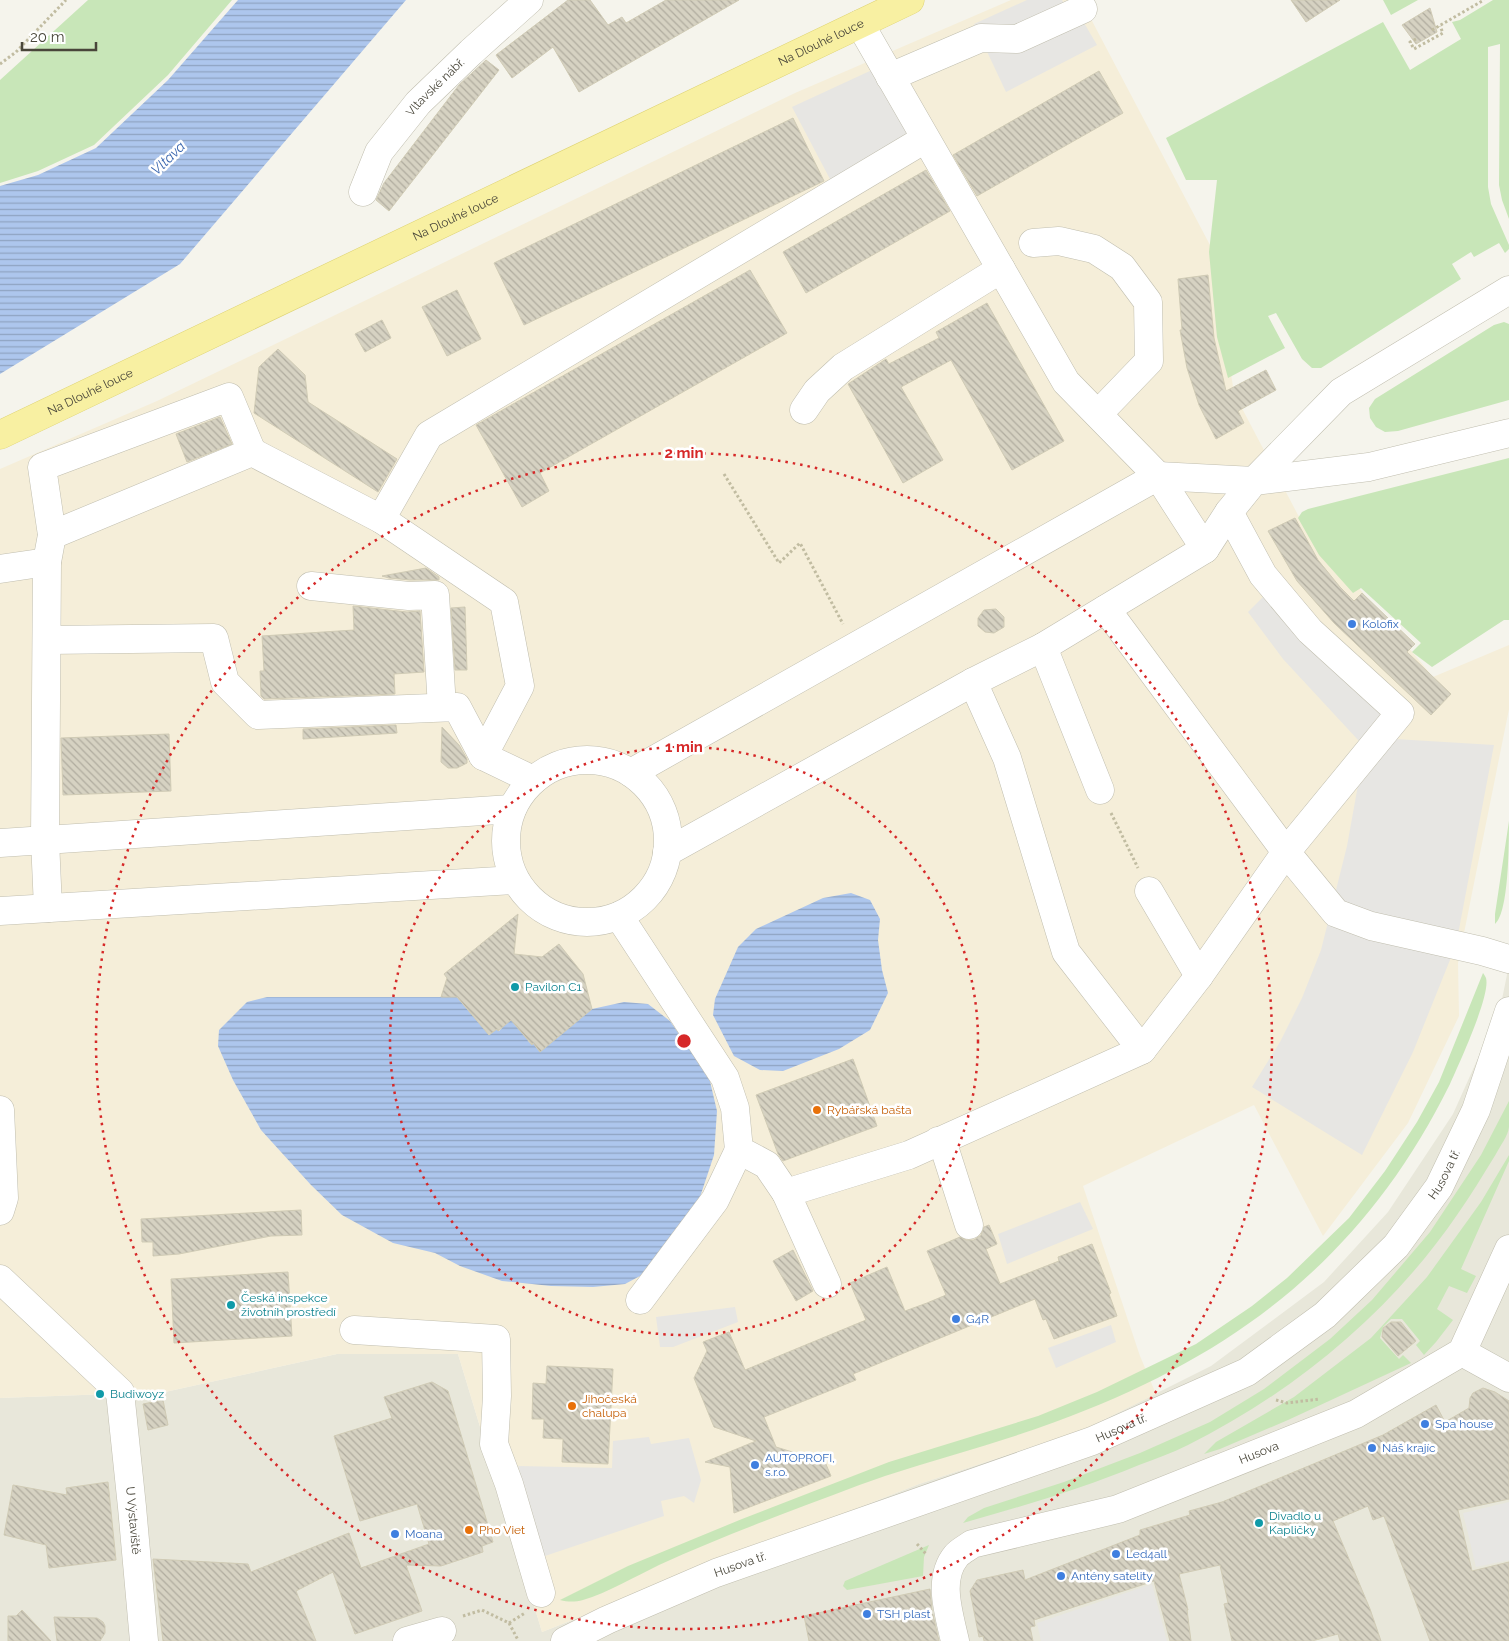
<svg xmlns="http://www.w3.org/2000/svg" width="1509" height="1641" font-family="Raleway,sans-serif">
  <defs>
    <pattern id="water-rules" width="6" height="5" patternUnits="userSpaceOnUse" patternTransform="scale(1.25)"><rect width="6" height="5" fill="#adc6ed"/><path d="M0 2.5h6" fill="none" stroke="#8fa3c1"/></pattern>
    <pattern id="building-back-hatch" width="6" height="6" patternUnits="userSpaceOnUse" patternTransform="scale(1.25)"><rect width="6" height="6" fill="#d6d2c2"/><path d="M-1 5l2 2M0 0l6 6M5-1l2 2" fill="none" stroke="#b0ac9f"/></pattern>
  </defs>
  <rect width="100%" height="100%" fill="#f5f4ec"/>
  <!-- residential -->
  <path fill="#e8e7da" d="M 1509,965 L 1509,1641 L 0,1641 L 0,1398 L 165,1392 L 337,1354 L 458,1354 L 542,1632 L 919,1484 L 1083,1430 L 1211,1366 L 1324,1282 L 1388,1212 L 1453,1114 L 1500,1009 Z"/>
  <!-- commercial -->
  <path fill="#f5eed9" d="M 1011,0 L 1081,0 L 1211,247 L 1234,393 L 1298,515 L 1433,677 L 1509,645 L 1509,709 L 1458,963 L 1459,1016 L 1408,1123 L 1323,1236 L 1254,1105 L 1083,1186 L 1140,1356 L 1156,1394 L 1083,1430 L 919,1484 L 542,1632 L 458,1354 L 337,1354 L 165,1392 L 0,1398 L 0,469 L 157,401 L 795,93 Z"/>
  <!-- grass -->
  <path fill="#c8e6b8" d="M 88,0 L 232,0 L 168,75 L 94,145 L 38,171 L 0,183 L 0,80 Z
    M 1383,0 L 1418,0 L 1391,15 Z
    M 1493,0 L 1509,0 L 1509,219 L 1502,200 L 1499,185 L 1500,44 L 1488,47 L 1488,187 L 1491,204 L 1509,245 L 1509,249 L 1505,253 L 1499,243 L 1474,257 L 1471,252 L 1452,264 L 1461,279 L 1321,368 L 1312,368 L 1302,359 L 1276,313 L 1268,316 L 1285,348 L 1228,378 L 1217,337 L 1209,252 L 1217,180 L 1186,180 L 1166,138 L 1383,22 L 1410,70 L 1461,39 L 1452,22 L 1460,20 Z
    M 1504,322 L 1509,324 L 1509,400 L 1398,431 L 1385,432 L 1376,427 L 1370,418 L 1369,408 L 1375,399 L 1494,325 Z
    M 1509,458 L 1509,620 L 1504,620 L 1432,667 L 1412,652 L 1421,643 L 1361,588 L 1353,593 L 1319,555 L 1298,518 L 1302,512 L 1308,509 Z
    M 1509,821 C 1509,843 1509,913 1495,924 L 1495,914 Z
    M 1483,973 C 1484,974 1485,976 1486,978 C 1491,995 1458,1066 1450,1084 C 1364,1258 1235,1356 1055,1422 C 999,1443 942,1457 885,1476 C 850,1488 815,1502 780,1515 C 739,1531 698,1547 659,1565 C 636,1576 607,1593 583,1600 C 575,1602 568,1602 560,1600 L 628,1566 L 742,1519 L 889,1462 L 1038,1416 L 1097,1392 L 1196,1344 L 1252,1306 L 1287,1278 L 1349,1218 L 1385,1171 L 1417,1122 L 1439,1082 Z
    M 1509,1101 C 1509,1110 1509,1119 1509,1127 C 1508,1136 1500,1146 1496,1154 C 1483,1175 1471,1195 1457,1215 C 1390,1313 1294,1392 1188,1445 C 1172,1453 1155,1459 1139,1465 C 1081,1489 1023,1506 963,1523 L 968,1517 L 984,1508 L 1064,1482 L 1140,1453 L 1210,1422 L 1264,1389 L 1330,1339 L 1372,1300 L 1430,1232 L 1481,1155 Z
    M 1509,1155 L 1509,1161 L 1461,1269 L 1476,1276 L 1467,1293 L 1449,1286 L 1437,1309 L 1453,1320 L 1436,1342 L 1424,1355 L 1416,1345 L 1420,1341 L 1402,1319 L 1391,1319 L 1383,1327 L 1380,1338 L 1399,1359 L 1403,1355 L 1411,1363 L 1288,1420 L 1220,1449 L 1204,1454 L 1216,1442 L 1294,1397 L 1371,1338 L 1427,1277 L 1481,1202 Z
    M 929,1545 L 924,1557 L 923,1576 L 847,1590 L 843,1586 L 845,1581 Z"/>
  <!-- parking -->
  <path fill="#e7e6e3" d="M 1027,0 L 1062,0 L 1070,15 L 1080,16 L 1097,45 L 1006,92 L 974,24 Z
    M 872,70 L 909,137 L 831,181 L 792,107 Z
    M 1273,587 L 1391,705 L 1359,741 L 1283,659 L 1248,612 Z
    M 1395,739 L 1494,745 L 1456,945 L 1413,1052 L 1362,1155 L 1252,1087 L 1280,1042 L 1302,998 L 1321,950 L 1347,846 L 1360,774 Z
    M 1080,1202 L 1093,1229 L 1007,1264 L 998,1234 Z
    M 735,1307 L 738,1322 L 673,1347 L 660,1347 L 656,1317 Z
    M 1111,1325 L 1116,1342 L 1056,1368 L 1048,1348 Z
    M 649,1437 L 651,1444 L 689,1438 L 701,1480 L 694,1503 L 684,1496 L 661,1501 L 664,1516 L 542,1557 L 518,1466 L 612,1468 L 613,1441 Z
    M 1509,1502 L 1509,1560 L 1476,1567 L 1463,1513 Z
    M 1152,1584 L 1167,1641 L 1041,1641 L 1037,1623 Z"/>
  <!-- water -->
  <path fill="url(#water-rules)" d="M 238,0 L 406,0 L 180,264 L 0,374 L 0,186 L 38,175 L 96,148 L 168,80 Z
    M 851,893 L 870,900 L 880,919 L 878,940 L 882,970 L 888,993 L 870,1030 L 839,1049 L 783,1071 L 760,1070 L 734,1056 L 713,1015 L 715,999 L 738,947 L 756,929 L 823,898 Z
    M 267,997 L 457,997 L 489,1035 L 497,1029 L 499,1031 L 502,1028 L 500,1026 L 512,1017 L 529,1042 L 532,1045 L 533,1043 L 540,1051 L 592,1009 L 624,1002 L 648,1004 L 670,1021 L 709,1077 L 717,1111 L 714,1155 L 699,1200 L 655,1268 L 625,1284 L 593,1287 L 551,1286 L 502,1281 L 460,1266 L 435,1253 L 393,1243 L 342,1215 L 311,1185 L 261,1130 L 233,1080 L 218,1046 L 219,1030 L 247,1002 Z"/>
  <!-- building -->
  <path fill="url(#building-back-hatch)" stroke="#d0cbb5" d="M 568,0 L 590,0 L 608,25 L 622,17 L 626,23 L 666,0 L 739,0 L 579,92 L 553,47 L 512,78 L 496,55 Z
    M 1291,0 L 1340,0 L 1306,22 Z
    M 1430,8 L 1437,32 L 1416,44 L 1402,25 Z
    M 486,60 L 499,70 L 389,211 L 376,200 L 384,183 L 459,85 Z
    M 1099,71 L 1123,113 L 977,196 L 953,155 Z
    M 793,118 L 824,181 L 524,325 L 494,263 Z
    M 926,170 L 950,211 L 806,293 L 783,252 Z
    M 750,270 L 787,333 L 540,473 L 549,491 L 522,507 L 476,425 Z
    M 1208,275 L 1214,338 L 1226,391 L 1266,370 L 1276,390 L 1238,411 L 1244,423 L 1216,439 L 1199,405 L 1187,368 L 1180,330 L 1182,330 L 1178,279 Z
    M 457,290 L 481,339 L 447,356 L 422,307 Z
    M 987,303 L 1064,441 L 1012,470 L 951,360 L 901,387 L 943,460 L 903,483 L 848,384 L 886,359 L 889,364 L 939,338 L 936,332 Z
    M 382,320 L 391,338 L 365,352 L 355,334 Z
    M 278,349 L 305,375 L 308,402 L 397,459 L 378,492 L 254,413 L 259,367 Z
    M 220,417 L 232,444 L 187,462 L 176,434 Z
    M 1295,518 L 1318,560 L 1340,587 L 1354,601 L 1362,593 L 1415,644 L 1407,652 L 1451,694 L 1431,715 L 1334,623 L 1297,581 L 1268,531 Z
    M 426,568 L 439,577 L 439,580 L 410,580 L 389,578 L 382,576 Z
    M 353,606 L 407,612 L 420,611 L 424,672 L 394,674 L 395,694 L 264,699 L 261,696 L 260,671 L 264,671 L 262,636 L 354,630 Z
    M 465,607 L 467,670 L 455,670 L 451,608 Z
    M 996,609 L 1004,617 L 1004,627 L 994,633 L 985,632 L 978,626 L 978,618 L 984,610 Z
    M 396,725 L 397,733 L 303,739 L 303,729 Z
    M 442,727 L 459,745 L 467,759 L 467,763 L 457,768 L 448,768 L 441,762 Z
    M 169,734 L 171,791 L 63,795 L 61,738 Z
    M 518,914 L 514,954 L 542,957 L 559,944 L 583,974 L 592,1009 L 540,1052 L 533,1043 L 532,1045 L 511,1020 L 498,1031 L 497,1029 L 489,1035 L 457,997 L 441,997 L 447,978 L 444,974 Z
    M 853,1059 L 877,1126 L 783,1161 L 778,1154 L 756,1095 Z
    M 301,1210 L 302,1235 L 271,1236 L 179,1254 L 153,1256 L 153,1242 L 142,1242 L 141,1219 Z
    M 989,1225 L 997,1244 L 986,1249 L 1000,1284 L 1059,1261 L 1058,1257 L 1092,1244 L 1111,1293 L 1109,1294 L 1117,1316 L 1054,1339 L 1046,1319 L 1043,1320 L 1035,1299 L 853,1374 L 856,1380 L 764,1417 L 776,1447 L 825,1462 L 831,1476 L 734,1513 L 730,1467 L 705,1462 L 756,1441 L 714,1427 L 694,1378 L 707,1351 L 703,1342 L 729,1332 L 745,1370 L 866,1320 L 850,1283 L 887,1267 L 905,1311 L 927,1303 L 946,1295 L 927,1251 L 960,1237 L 966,1240 L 974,1240 L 981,1235 L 984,1227 Z
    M 793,1250 L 813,1291 L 796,1301 L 773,1261 Z
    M 288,1272 L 292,1336 L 174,1343 L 171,1279 Z
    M 1391,1322 L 1401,1322 L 1416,1341 L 1398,1356 L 1382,1337 L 1383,1328 Z
    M 547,1366 L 613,1369 L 608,1464 L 562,1462 L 563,1439 L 543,1438 L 544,1419 L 532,1419 L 533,1383 L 546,1384 Z
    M 432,1382 L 448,1391 L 493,1542 L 482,1546 L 483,1552 L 441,1566 L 406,1565 L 422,1611 L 355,1634 L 333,1572 L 296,1591 L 316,1641 L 163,1641 L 153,1559 L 248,1564 L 251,1572 L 349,1533 L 361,1568 L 429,1544 L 417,1504 L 360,1521 L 334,1436 L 392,1418 L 384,1397 Z
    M 1483,1388 L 1495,1392 L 1509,1401 L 1509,1499 L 1458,1510 L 1472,1571 L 1509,1562 L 1509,1641 L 1430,1641 L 1384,1516 L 1373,1520 L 1368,1506 L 1333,1521 L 1370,1609 L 1381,1641 L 1340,1641 L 1338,1634 L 1312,1641 L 1232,1641 L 1224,1604 L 1228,1603 L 1220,1565 L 1179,1574 L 1188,1610 L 1187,1610 L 1191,1641 L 1170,1641 L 1154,1581 L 1034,1620 L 1035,1626 L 1030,1627 L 1033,1641 L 984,1641 L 983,1636 L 979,1637 L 970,1591 L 977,1580 L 1023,1570 L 1025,1580 L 1140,1535 L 1140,1530 L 1190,1515 L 1189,1511 L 1222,1502 L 1383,1435 L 1436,1405 L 1445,1422 L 1469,1408 L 1470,1398 L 1473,1393 Z
    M 163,1400 L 168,1425 L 148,1430 L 143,1404 Z
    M 108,1482 L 116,1560 L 49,1568 L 46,1545 L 4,1535 L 13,1485 L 67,1495 L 66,1488 Z
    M 930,1589 L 932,1610 L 939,1641 L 809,1641 L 804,1616 Z
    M 22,1610 L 51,1641 L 8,1641 L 8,1616 L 16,1616 Z
    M 54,1617 L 97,1618 L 103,1622 L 105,1626 L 105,1633 L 100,1641 L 57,1641 Z"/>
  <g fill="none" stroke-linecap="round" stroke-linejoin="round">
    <defs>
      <g id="minor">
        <path d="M 860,24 L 1066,382 L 1158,476 L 1205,549"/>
        <path d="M 890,77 L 981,38 L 1017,39 L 1083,9"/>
        <path id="s1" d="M 363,192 L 379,152 L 418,103 L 471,52 L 529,0"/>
        <path d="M 1033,243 L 1059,241 L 1094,249 L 1122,267 L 1148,302 L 1149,361 L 1098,414"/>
        <path d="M 804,410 L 817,391 L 843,367 L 1001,269"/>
        <path d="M 381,519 L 504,602 L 520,686 L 483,756"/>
        <path d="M 52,535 L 252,452 L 381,519 L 429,435 L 925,139"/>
        <path d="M 0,569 L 47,562"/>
        <path d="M 311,586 L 409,596 L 435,595 L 442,707"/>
        <path d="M 1106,609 L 1286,852 L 1336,913 L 1371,926 L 1482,951 L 1509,959"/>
        <path d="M 47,640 L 214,638 L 225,682 L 258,715 L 457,707 L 483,756 L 533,780"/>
        <path d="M 1043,647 L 1100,790"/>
        <path d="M 973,682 L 1007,758 L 1066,952 L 1142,1050"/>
        <circle cx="587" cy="841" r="81"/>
        <path d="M 631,773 L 1158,476 L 1254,481 L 1341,392 L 1509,290"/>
        <path d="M 0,843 L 512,809"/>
        <path d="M 667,852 L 973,682 L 1043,647 L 1205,549 L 1229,512 L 1254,481 L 1369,467 L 1509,433"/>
        <path d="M 1149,891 L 1199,976"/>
        <path d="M 48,908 L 45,840 L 47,562 L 52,535 L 42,467 L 229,397 L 252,452"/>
        <path d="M 0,911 L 515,880"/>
        <path d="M 619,916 L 725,1078 L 735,1108 L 739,1150 L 767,1165 L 786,1193 L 909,1155 L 1142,1050 L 1199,976 L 1286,852 L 1400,713 L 1310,631 L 1263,575 L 1229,512"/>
        <path d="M 0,1110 L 4,1198 L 0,1211"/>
        <path d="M 938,1141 L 946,1153 L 969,1225"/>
        <path d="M 786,1193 L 827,1284"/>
        <path id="s2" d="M 0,1279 L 120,1392 L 132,1507 L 144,1641"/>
        <path d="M 640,1300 L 715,1200 L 739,1150"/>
        <path d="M 354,1330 L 496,1339 L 497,1396 L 494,1444 L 509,1484 L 541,1593"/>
        <path d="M 1462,1352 L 1509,1378"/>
        <path d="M 407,1641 L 442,1631"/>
        <path id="s3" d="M 565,1641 L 607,1620 L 716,1573 L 1092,1441 L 1247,1372 L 1325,1315 L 1396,1246 L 1439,1187 L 1476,1110 L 1509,1011"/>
        <path id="s4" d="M 955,1641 C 949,1614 937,1579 956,1556 C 960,1551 967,1548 972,1544 L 1118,1509 L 1356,1414 L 1462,1352 L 1509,1249"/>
      </g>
      <g id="major">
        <path id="s5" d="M 0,435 L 910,0"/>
      </g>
    </defs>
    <!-- minor casing -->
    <use href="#minor" stroke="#c0beaf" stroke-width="29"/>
    <!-- major casing -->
    <use href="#major" stroke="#ddd272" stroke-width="29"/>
    <!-- path -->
    <path stroke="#c1bca1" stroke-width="3" stroke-dasharray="2.5 2.5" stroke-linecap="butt" d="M 1432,30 L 1484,0
      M 1416,39 L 1410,42 L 1414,49 L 1443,33 L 1440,26
      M 0,64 L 16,52 L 66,0
      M 724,474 L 779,563 L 800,543 L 843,624
      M 1111,813 L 1138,868
      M 1276,1400 L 1287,1403 L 1320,1399
      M 917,1544 L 927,1555
      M 463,1616 L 482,1610 L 509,1623 L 518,1640
      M 509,1623 L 525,1613"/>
    <!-- minor -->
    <use href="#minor" stroke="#fff" stroke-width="28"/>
    <!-- major -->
    <use href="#major" stroke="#f8f0a2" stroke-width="28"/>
  </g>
  <!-- distance rings -->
  <g fill="none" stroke="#d62828" stroke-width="2.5" stroke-dasharray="2.5 5">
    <circle cx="684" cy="1041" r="294"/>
    <circle cx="684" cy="1041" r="588"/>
  </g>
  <!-- markers -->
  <g fill="#3f7fe0" stroke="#fff" stroke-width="2">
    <circle cx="1352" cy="624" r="5"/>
    <circle cx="956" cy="1319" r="5"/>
    <circle cx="1425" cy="1424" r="5"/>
    <circle cx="1372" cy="1448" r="5"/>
    <circle cx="755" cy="1465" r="5"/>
    <circle cx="395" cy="1534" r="5"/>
    <circle cx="1116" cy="1554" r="5"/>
    <circle cx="1061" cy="1576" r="5"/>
    <circle cx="867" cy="1614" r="5"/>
  </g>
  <g fill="#0f9aa8" stroke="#fff" stroke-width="2">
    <circle cx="515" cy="987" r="5"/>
    <circle cx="231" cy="1305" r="5"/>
    <circle cx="100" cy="1394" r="5"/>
    <circle cx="1259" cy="1523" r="5"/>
  </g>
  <g fill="#e8710a" stroke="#fff" stroke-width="2">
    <circle cx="817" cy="1110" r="5"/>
    <circle cx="572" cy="1406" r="5"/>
    <circle cx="469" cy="1530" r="5"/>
  </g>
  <g text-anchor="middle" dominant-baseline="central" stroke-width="5" stroke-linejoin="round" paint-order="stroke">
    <!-- street labels -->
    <g font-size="12" fill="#49463a" stroke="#fff">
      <text stroke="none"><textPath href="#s5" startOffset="910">Na Dlouhé louce</textPath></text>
      <text stroke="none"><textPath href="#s1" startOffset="129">Vltavské nábř.</textPath></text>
      <text stroke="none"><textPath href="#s5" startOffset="505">Na Dlouhé louce</textPath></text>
      <text stroke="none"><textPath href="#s5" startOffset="100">Na Dlouhé louce</textPath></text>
      <text stroke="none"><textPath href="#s3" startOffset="1016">Husova tř.</textPath></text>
      <text stroke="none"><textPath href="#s3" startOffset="596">Husova tř.</textPath></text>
      <text stroke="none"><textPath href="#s4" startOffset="410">Husova</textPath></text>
      <text stroke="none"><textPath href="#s2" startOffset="294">U Výstaviště</textPath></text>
      <text stroke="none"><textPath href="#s3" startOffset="191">Husova tř.</textPath></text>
    </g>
    <!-- shop labels -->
    <g font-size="12" fill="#366cbe" stroke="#fff" text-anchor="start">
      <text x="1362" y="624">Kolofix</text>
      <text x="966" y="1319">G4R</text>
      <text x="1435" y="1424">Spa house</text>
      <text x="1382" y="1448">Náš krajíc</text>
      <text x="765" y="1458">AUTOPROFI,<tspan x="765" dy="14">s.r.o.</tspan></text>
      <text x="405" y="1534">Moana</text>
      <text x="1126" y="1554">Led4all</text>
      <text x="1071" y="1576">Antény satelity</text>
      <text x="877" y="1614">TSH plast</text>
    </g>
    <!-- culture labels -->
    <g font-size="12" fill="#0d838f" stroke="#fff" text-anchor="start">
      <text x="525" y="987">Pavilon C1</text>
      <text x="241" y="1298">Česká inspekce<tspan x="241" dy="14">životníh prostředí</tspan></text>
      <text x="110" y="1394">Budiwoyz</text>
      <text x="1269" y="1516">Divadlo u<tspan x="1269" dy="14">Kapličky</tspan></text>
    </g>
    <!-- food labels -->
    <g font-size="12" fill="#c56008" stroke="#fff" text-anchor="start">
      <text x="827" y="1110">Rybářská bašta</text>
      <text x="582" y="1399">Jihočeská<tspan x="582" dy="14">chalupa</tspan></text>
      <text x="479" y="1530">Pho Viet</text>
    </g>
    <!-- water labels -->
    <g font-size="14" font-style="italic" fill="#3966af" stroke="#fff">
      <text transform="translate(168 158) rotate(-44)">Vltava</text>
    </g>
  </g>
  <circle cx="684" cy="1041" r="8" fill="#d62828" stroke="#fff" stroke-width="2.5"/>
  <g font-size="15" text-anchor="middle" font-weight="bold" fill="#d62828" stroke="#fff" stroke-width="5" stroke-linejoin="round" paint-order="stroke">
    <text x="684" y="458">2 min</text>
    <text x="684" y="752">1 min</text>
  </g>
  <!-- scale -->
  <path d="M22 42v8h74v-8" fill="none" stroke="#49463a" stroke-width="2.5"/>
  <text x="30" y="42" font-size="15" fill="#49463a" stroke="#ffffff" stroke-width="4" paint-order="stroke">20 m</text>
</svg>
